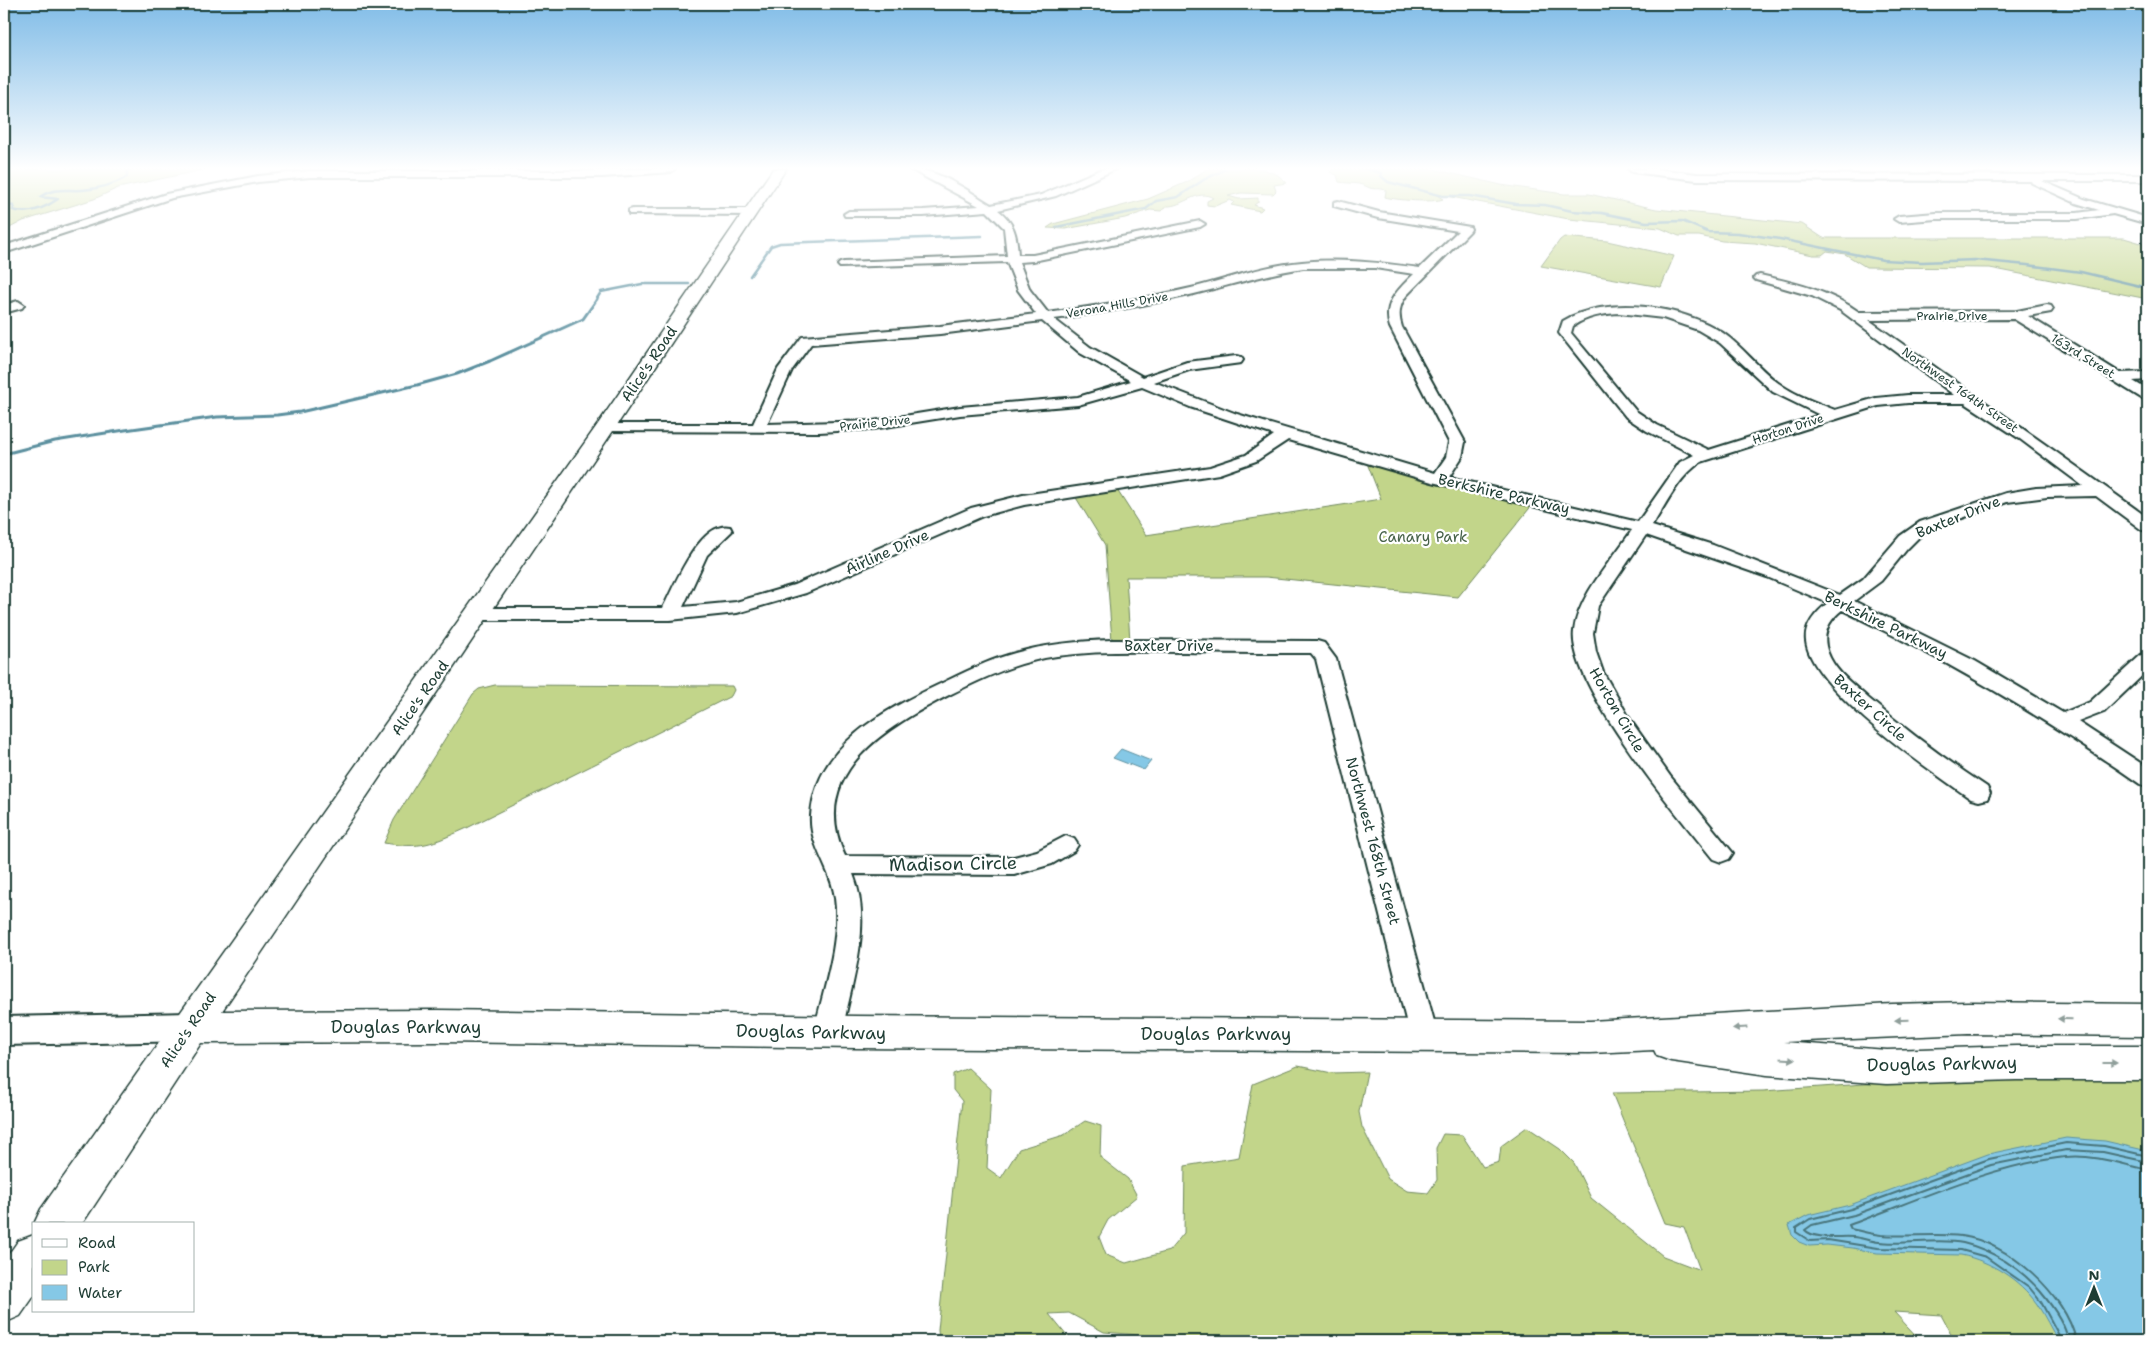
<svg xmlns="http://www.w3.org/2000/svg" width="2152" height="1345" font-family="'Shantell Sans',sans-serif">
  <rect width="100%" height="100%" fill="#fff"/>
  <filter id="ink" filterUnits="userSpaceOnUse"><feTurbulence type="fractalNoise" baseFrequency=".02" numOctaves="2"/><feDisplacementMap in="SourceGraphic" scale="10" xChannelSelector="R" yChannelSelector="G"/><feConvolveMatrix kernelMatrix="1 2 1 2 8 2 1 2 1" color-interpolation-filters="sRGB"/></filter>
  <g filter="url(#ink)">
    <!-- green -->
    <path fill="#c2d58a" stroke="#70895f" d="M 4,169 L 207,169 L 118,188 L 94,199 L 23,221 L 4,231 Z
      M 1207,169 L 1263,169 L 1278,175 L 1287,183 L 1274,185 L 1276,191 L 1273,194 L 1241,193 L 1228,196 L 1239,199 L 1258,198 L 1258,202 L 1254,205 L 1263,208 L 1260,211 L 1231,205 L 1234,202 L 1230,200 L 1215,206 L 1207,205 L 1207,201 L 1213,198 C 1198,188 1182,207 1167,206 L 1161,211 L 1150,210 L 1125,218 L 1065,229 L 1047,228 L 1053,224 L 1148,199 L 1187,182 Z
      M 1333,169 L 1433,169 L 1501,185 L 1564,194 L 1589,194 L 1656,209 L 1802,224 L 1823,238 L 2124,238 L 2148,245 L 2148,299 L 1990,268 L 1866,267 L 1845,254 L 1827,251 L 1822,255 L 1813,255 L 1755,243 L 1722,241 L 1699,236 L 1679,236 L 1660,228 L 1569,219 L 1435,194 L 1443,199 C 1434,203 1395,200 1385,197 L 1386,191 C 1381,187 1376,190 1370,188 C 1358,182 1352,184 1339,182 L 1337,175 L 1330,172 Z
      M 1564,237 L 1607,241 L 1674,256 L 1661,287 L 1541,266 L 1560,240 Z
      M 1367,463 L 1439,483 L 1533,504 L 1458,597 L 1266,577 L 1126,577 L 1130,641 L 1112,641 L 1105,545 L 1075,496 L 1117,490 L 1146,535 L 1381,499 Z
      M 495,685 L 732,686 L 734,690 L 731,696 L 465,829 C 431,844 422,849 384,843 L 394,820 L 473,694 L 479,689 Z
      M 1298,1066 L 1332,1073 L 1367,1072 L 1359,1112 L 1362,1127 L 1388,1179 L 1407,1191 L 1428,1193 L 1437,1180 L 1436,1148 L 1443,1134 L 1462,1135 L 1483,1167 L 1499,1162 L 1501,1146 L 1527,1127 L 1560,1149 L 1574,1163 L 1591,1198 L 1663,1256 L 1700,1270 L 1684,1227 L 1665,1223 L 1612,1093 L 1763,1091 L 1995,1075 L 2148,1075 L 2148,1341 L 1955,1341 L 1941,1315 L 1894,1312 L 1921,1341 L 1166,1341 L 1162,1337 L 1104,1332 L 1069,1313 L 1049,1314 L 1071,1341 L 939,1341 L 938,1330 L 962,1101 L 953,1090 L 953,1074 L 968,1068 L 991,1089 L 987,1168 L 1001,1178 L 1019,1149 L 1064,1135 L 1085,1121 L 1101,1126 L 1100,1157 L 1128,1179 L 1137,1196 L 1108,1220 L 1099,1237 L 1106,1255 L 1126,1263 L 1169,1251 L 1184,1233 L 1185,1166 L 1239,1157 L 1253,1084 Z"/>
    <!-- water -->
    <path fill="#85c8e6" stroke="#5c909f" d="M 1121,749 L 1151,761 L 1144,770 L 1113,758 Z
      M 2066,1138 L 2105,1141 L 2148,1151 L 2148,1341 L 2058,1341 C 2051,1329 2045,1316 2037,1304 C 2019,1279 1990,1261 1961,1255 L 1877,1253 L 1853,1248 L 1827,1245 L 1809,1246 L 1799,1242 L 1792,1235 L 1789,1225 L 1808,1215 L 1850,1205 L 1988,1154 Z"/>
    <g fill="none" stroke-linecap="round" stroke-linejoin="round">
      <!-- shore -->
      <path stroke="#48757b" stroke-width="2" d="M 2062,1341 L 2041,1302 L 2029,1287 L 1986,1257 L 1961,1250 L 1878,1248 L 1828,1240 L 1810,1241 L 1796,1232 L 1796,1228 L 1810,1219 L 1851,1209 L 1989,1159 L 2066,1143 L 2104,1146 L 2148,1156
        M 2068,1341 C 2066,1324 2051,1304 2040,1291 C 2021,1269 1993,1250 1963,1243 C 1939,1238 1905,1245 1879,1242 C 1870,1241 1862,1238 1853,1237 C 1840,1236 1814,1240 1805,1230 L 1812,1225 L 1854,1215 L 1991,1165 L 2066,1150 L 2103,1152 L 2148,1162
        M 2076,1341 C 2067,1295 2007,1241 1961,1236 C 1935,1233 1907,1237 1881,1235 C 1871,1234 1861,1231 1851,1229 L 1849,1225 C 1917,1200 1992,1165 2065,1157 C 2092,1154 2122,1164 2148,1170"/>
      <!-- stream-far1 -->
      <path stroke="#5c909f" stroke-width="2.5" d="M 1365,169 L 1382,173 L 1381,176 L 1388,182 L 1443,196 L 1470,196 L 1516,204 L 1545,205 L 1572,211 L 1602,213 L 1646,222 L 1682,221 L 1708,232 L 1738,233 L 1780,239 L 1883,260 L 1922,262 L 1975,260 L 2027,265 L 2081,272 L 2148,288
        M 4,204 L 14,206 L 13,210 C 29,215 45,208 58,199 L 40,197 C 53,187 67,191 82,190 C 98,189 113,185 127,177 L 127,171 L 131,169
        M 1056,227 L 1146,209 L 1156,201 L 1178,197 L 1205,179 L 1226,169
        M 750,276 L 771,246 L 780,243 L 982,236
        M 596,300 L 601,292 L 642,284 L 689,284"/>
      <!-- stream -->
      <path stroke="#5c909f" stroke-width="3" d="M 4,454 L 55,441 L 125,430 L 217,417 L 277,415 L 300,412 L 417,385 L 457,374 L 490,361 L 583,319 L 597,299"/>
      <defs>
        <path id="minor" d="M 626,169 L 675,169 L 671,172 L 602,177 L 310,177 L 258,182 L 172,198 L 4,253 L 4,246 L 166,194 L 258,176 L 310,171 L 602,171 Z
          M 910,169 C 938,169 967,190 991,205 L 1041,195 L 1102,169 L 1116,169 L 1056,196 L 998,210 C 1014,222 1017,235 1018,255 L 1033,255 L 1200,221 L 1205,224 L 1200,227 L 1033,261 L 1019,262 L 1030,290 L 1048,313 C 1096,306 1144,299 1191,288 C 1228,279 1264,265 1302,262 C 1342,258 1382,263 1420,268 L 1458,231 L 1378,218 L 1334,206 L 1334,202 L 1338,201 L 1379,212 L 1470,227 L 1471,229 L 1470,231 L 1406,296 C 1399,306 1398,315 1402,327 L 1465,442 L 1462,457 L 1449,477 L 1638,522 L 1680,462 L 1694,455 L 1647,431 L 1626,417 L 1559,333 L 1563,321 C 1605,295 1682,305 1723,333 C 1743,347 1757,367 1777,382 C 1794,395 1815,402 1835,410 L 1876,398 L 1908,395 L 1954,395 L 1840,310 L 1812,296 L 1756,280 L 1754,278 L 1756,276 L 1760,275 C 1795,283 1830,291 1859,312 L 2017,311 L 2047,305 L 2051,306 L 2053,309 L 2051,312 L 2028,316 L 2120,373 L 2148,372 L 2148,380 L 2133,381 L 2148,390 L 2148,400 L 2143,399 L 2014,319 L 1869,320 C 1962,387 2056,451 2148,518 L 2148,531 L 2142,530 L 2096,496 L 2047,497 L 2007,502 L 1937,527 L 1922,534 L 1907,549 L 1881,581 L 1854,601 L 1975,661 L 2063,713 L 2090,702 L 2141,655 L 2148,653 L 2148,670 L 2104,712 L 2078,722 L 2148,768 L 2148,787 L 2140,784 C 2045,718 1947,660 1842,610 C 1828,621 1821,635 1828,653 C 1835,672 1854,685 1868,698 C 1906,730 1946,760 1987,787 L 1990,793 L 1987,799 L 1979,801 L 1971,799 C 1931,771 1811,689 1806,641 C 1804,626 1816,612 1828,603 L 1767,577 L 1646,535 L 1598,606 L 1593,633 L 1596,652 L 1603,672 L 1631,721 L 1670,776 L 1733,853 L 1729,859 L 1721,862 L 1713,859 C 1679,817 1567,684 1574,631 C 1578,596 1612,560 1632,530 L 1432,482 L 1288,440 L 1256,461 L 1219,474 L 1024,505 L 983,516 L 806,593 L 737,613 L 670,620 L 477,620 L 470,618 L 468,614 L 470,610 L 477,608 L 663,608 C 674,587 700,520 730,527 L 732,531 L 707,555 L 683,607 L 736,602 L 794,585 L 971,508 L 1023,495 L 1210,467 L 1246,455 L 1274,435 L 1190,407 L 1142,387 L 1078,405 L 960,415 L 873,429 L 819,432 L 600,431 L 598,428 L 600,425 L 605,424 L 753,424 L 778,369 L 802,337 L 940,326 L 1036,314 L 1018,290 L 1007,262 L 840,267 L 838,265 L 840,263 L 844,262 L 1007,256 L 1004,228 L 987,211 L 923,216 L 845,216 L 844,214 L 849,211 L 923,210 L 979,206 ZM 1303,268 L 1375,268 L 1414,274 C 1399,289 1382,303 1390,327 L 1449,442 L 1446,457 L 1435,473 L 1237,414 L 1154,382 L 1189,370 L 1241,363 L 1243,360 L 1241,357 L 1236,356 L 1187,362 L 1143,377 L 1090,347 L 1054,319 C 1101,313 1148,305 1194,294 C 1231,285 1265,274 1303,268 ZM 1619,313 L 1663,318 L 1698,330 L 1720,343 L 1773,392 L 1820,415 L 1709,450 L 1657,425 L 1636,411 L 1571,333 L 1573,326 C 1588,316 1602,314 1619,313 ZM 1042,321 L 1080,353 L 1131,381 L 1078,397 L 960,407 L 873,421 L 767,424 L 792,370 L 811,344 L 940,334 ZM 1908,403 L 1965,403 L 2020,439 L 2083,486 L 2036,488 L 2006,493 L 1920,522 L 1900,536 L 1863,579 L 1840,595 L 1713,545 L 1652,526 C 1666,504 1679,476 1701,462 L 1878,406 Z
          M 1628,169 L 1658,169 L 1697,174 L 2148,175 L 2148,181 L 2042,181 L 2084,199 L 2148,218 L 2148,224 L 2113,214 L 2077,219 L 1936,219 L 1899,222 L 1894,219 L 1899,216 L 1936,213 L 2077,213 L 2099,210 L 2076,203 L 2032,183 L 2031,181 L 1697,180 L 1632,172 Z
          M 633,209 L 751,209 L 756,212 L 751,215 L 629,214 L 629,210 Z
          M 18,301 L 24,305 L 22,308 L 4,313 L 4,305 Z
          M 1112,640 L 1317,641 L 1324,643 L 1336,659 L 1438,1036 L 1434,1044 L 1424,1048 L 1414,1044 L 1410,1036 L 1316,659 L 1311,653 C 1270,653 1228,653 1186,652 C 1143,652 1100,650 1057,656 C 1019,661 985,677 951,694 C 888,726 806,772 845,856 L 1014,857 L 1037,851 L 1066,836 L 1074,839 L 1078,845 L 1074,851 L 1052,864 L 1014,875 L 853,874 C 873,924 852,981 842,1032 L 838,1040 L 828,1044 L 818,1040 L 814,1032 C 823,990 841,942 835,898 C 832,870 809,846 811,816 C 815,746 883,711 938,685 C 963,673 988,660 1015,653 C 1046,644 1079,641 1112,640 Z"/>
        <path id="tertiary" d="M 190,1013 L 202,1017 L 206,1027 L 202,1037 L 190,1041 L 4,1045 L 4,1017 Z"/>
        <path id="secondary" d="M 773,169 L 786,169 L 615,428 L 222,1011 L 439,1010 L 856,1016 L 1590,1021 L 1892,1004 L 1968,1002 L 2148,1004 L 2148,1036 L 1968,1034 L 1783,1042 L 1887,1050 L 2016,1046 L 2148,1046 L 2148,1080 L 2016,1080 L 1887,1084 L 1767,1075 L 1671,1061 L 1657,1056 L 1654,1050 L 1590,1053 L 856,1048 L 439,1042 L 201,1043 L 82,1224 L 34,1224 L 41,1209 L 598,424 Z
          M 34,1235 L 34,1296 L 20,1316 L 4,1323 L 4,1261 L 18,1241 Z"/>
      </defs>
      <!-- minor casing -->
      <use href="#minor" stroke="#1f3d34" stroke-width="4"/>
      <!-- tertiary casing -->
      <use href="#tertiary" stroke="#1f3d34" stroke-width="4"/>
      <!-- secondary casing -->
      <use href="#secondary" stroke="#1f3d34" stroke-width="3"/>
      <!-- minor -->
      <use href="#minor" fill="#fff" fill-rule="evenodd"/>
      <!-- tertiary -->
      <use href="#tertiary" fill="#fff" fill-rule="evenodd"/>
      <!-- secondary -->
      <use href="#secondary" fill="#fff" fill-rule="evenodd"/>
    </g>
    <!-- one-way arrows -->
    <defs><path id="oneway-solid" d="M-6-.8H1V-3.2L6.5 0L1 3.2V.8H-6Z" transform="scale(1.25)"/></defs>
    <g fill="#8f9e9a">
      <use href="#oneway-solid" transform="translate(2065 1019) rotate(-179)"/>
      <use href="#oneway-solid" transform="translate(1902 1020) rotate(179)"/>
      <use href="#oneway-solid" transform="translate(1740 1028) rotate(176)"/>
      <use href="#oneway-solid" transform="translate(1788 1059) rotate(4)"/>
      <use href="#oneway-solid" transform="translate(2110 1063)"/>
    </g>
  </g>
  <!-- sky -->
  <linearGradient id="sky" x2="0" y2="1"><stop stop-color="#80bce7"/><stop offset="0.47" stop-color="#fff"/><stop offset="1" stop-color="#fff" stop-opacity="0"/></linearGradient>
  <rect width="2152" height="358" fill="url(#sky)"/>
  <g text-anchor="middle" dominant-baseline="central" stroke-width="4.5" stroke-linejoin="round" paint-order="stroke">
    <!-- far-street labels -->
    <g font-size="12" fill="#1f3d34" stroke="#fff">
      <text transform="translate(1117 305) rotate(-10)">Verona Hills Drive</text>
      <text x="1952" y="316">Prairie Drive</text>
      <text transform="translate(2083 356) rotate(32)">163rd Street</text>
      <text transform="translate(1960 390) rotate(35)">Northwest 164th Street</text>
      <text transform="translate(875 423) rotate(-6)">Prairie Drive</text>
      <text transform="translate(1788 429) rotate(-18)">Horton Drive</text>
    </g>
    <!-- street labels -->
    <g font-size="15" fill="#1f3d34" stroke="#fff">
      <text transform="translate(649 364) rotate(-56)">Alice's Road</text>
      <text transform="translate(1504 494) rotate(13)">Berkshire Parkway</text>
      <text transform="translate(1958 517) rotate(-22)">Baxter Drive</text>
      <text transform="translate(887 552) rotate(-24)">Airline Drive</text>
      <text transform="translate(1886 625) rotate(26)">Berkshire Parkway</text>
      <text x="1169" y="646">Baxter Drive</text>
      <text transform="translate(420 698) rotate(-55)">Alice's Road</text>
      <text transform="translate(1870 708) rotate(42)">Baxter Circle</text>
      <text transform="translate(1617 710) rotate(60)">Horton Circle</text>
      <text transform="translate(1373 841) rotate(75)">Northwest 168th Street</text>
      <text transform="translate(188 1030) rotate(-56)">Alice's Road</text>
    </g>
    <!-- park labels -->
    <g font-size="15" fill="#48634a" stroke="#fff">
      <text x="1423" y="537">Canary Park</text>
    </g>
    <!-- near-street labels -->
    <g font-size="18" fill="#1f3d34" stroke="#fff">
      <text transform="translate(953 864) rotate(-1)">Madison Circle</text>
      <text x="406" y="1027">Douglas Parkway</text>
      <text transform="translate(811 1032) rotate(1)">Douglas Parkway</text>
      <text x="1216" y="1034">Douglas Parkway</text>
      <text transform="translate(1942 1064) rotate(-1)">Douglas Parkway</text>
    </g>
  </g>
  <!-- margin -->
  <rect width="2152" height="1345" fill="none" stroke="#fff" stroke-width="20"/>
  <rect x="10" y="10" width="2132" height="1325" fill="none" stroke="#1f3d34" stroke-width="2" filter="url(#ink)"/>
  <!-- legend -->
  <rect x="32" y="1222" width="162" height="90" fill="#ffffff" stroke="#a5b1ae"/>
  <rect x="42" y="1239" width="25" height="8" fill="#ffffff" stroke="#a5b1ae"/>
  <text x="78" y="1248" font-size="15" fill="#1f3d34">Road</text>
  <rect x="42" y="1260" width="25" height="15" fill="#c2d58a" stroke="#a5b1ae"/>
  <text x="78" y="1272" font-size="15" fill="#1f3d34">Park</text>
  <rect x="42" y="1285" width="25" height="15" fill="#85c8e6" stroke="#a5b1ae"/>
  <text x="78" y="1298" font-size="15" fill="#1f3d34">Water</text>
  <!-- north arrow -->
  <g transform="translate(2094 1288)" stroke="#ffffff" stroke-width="4" paint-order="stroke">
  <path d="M0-4L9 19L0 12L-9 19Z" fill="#1f3d34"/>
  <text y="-8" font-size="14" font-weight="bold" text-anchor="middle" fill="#1f3d34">N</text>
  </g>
</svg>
